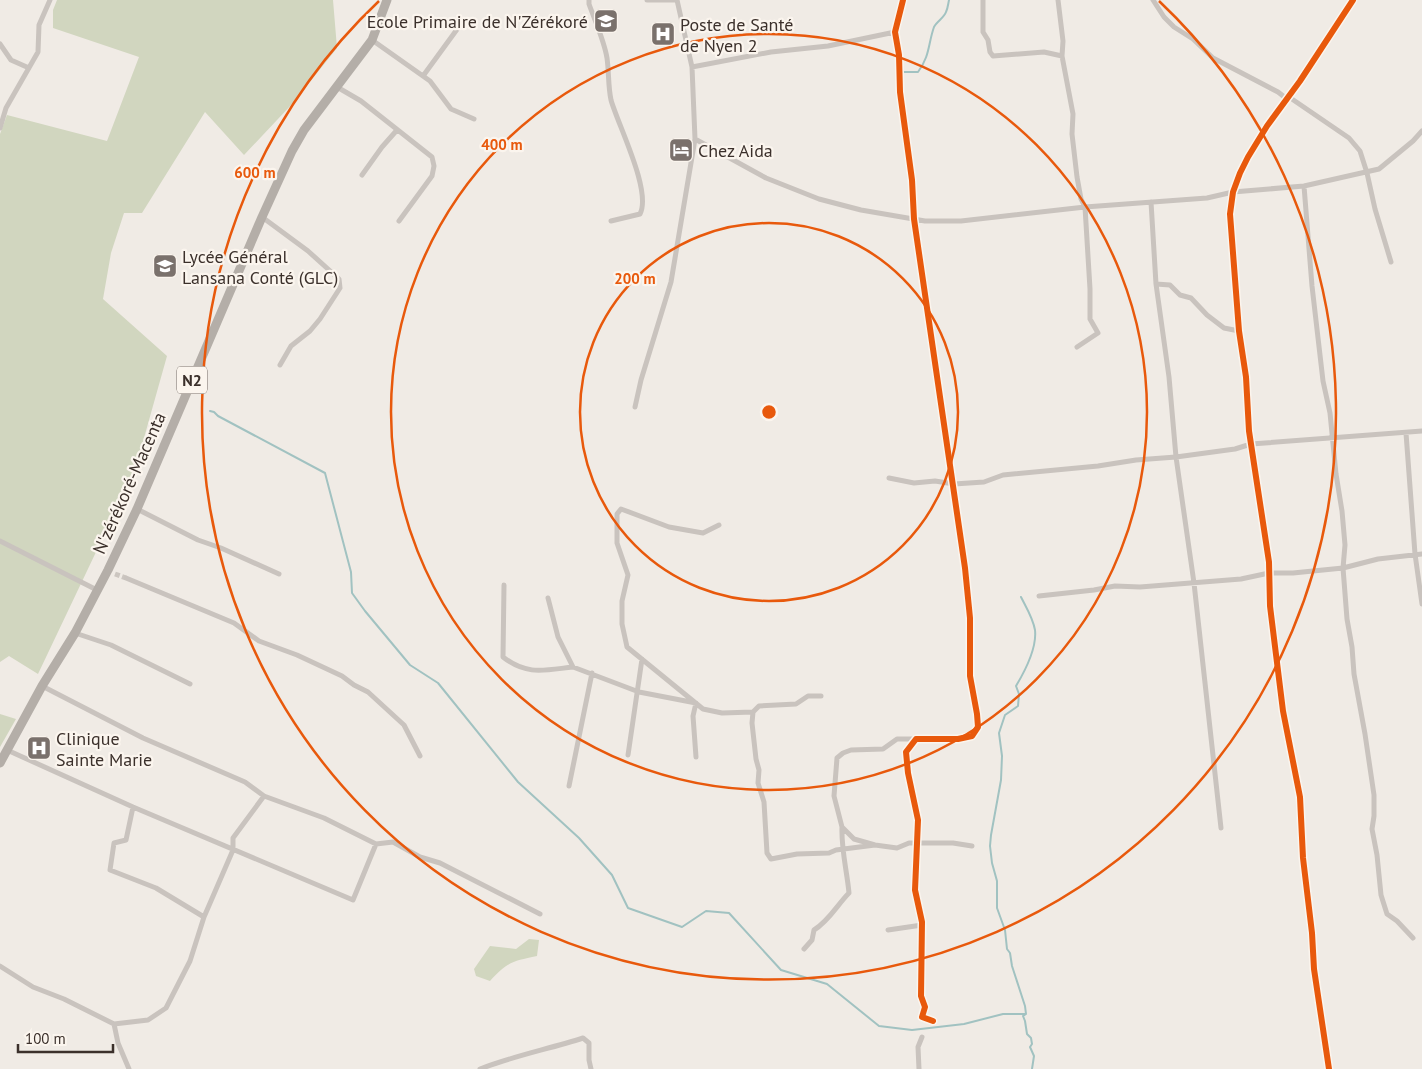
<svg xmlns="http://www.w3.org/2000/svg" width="1422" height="1069" font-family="'PT Sans',sans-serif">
  <rect width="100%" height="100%" fill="#f0ebe5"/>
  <!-- green -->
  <path fill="#d1d6bf" d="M 57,0 L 333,0 L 337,48 L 293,103 L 244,155 L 205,112 L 142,213 L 124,213 L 111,253 L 103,299 L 167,356 L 135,470 L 38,674 L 9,656 L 0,662 L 0,134 L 7,115 L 107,141 L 139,57 L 53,28 L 53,10 Z
    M 0,714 L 16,719 L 0,747 Z
    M 529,939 L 539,940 L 537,956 C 513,961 507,962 490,981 L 476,976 L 474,969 L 490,946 L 516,949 Z"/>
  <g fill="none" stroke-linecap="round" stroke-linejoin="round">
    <!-- stream -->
    <path stroke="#a1c2c1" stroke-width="2" d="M 901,72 L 918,72 C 930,56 928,44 934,27 C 937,21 944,18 946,12 C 948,8 948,4 949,0
      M 210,411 L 214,412 L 218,416 L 325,473 L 351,572 L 352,593 L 365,611 L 410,665 L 438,683 L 518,782 L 579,838 L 612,875 L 628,908 L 682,927 L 706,911 L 729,913 L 781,970 L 827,984 L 879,1026 L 912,1030 L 964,1024 L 1003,1014 L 1026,1014
      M 1021,597 C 1026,607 1033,618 1035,630 C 1037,648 1025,671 1016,686 L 1019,694 L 1018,706 L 1005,715 L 999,733 L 1002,756 L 1001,780 L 991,835 L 990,846 L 992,863 L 997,881 L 997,908 L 1005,930 L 1007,949 L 1010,953 L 1012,966 L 1025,1006 L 1026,1014 L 1023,1016 L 1025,1021 L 1027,1034 L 1031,1038 L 1032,1044 L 1030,1047 L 1034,1056 L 1032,1069"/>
    <!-- minor-tunnel -->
    <path stroke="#ccc6c0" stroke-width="5" stroke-dasharray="5 2.5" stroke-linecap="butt" d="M 115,574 L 126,578"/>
    <!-- minor -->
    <path stroke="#c9c3be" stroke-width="5" d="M 589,0 L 589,4 C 595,21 604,40 607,58 C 609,72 608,86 611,100 C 618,125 652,191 640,214 L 611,221
      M 903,0 L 895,32 L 899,55 L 900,92 L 912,180 L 914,219 L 965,568 L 970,618 L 970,676 L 977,714 L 978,727 L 972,736 L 958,739 L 916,739 L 906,752 L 908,773 L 918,820 L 915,890 L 922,922 L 921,996 L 925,1007 L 922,1017 L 933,1021
      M 983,0 L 983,32 L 988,40 L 990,52 L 993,56 L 1044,52 L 1062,56 L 1073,114 L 1072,134 L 1077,177 L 1081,199 L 1085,207 L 1090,289 L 1090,319 L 1098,333 L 1077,347
      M 1058,0 L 1063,41 L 1062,56
      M 1153,0 L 1164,17 L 1174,27 L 1193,39 L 1213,58 L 1278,92 L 1287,99
      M 372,40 L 430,81 L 451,109 L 474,119
      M 0,44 L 11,60 L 29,68
      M 692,67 L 771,52 L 828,46 L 895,32
      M 423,76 L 458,28
      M 337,87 L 361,101 L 432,157 L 434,166 L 432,176 L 399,221
      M 1289,97 L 1349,138 L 1360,151 L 1367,173 L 1375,209 L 1391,262
      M 0,128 L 6,108 L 38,52 L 39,25 L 50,0
      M 695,139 L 766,178 L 819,199 L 861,210 L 925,221 L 961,221 L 1085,207 L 1207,198 L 1233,192 L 1304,186 L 1379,169 L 1413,141 L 1422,131
      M 362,175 L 382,147 L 397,130
      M 1304,186 L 1312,286 L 1323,381 L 1330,413 L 1336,474 L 1342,511 L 1345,545 L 1343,568 L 1347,619 L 1352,647 L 1354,674 L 1365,734 L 1374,795 L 1374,816 L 1372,829 L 1377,855 L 1381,895 L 1387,914 L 1397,921 L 1413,938
      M 1151,202 L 1156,284 L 1169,377 L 1176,457 L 1194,583 L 1221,828
      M 262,217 L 308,251 L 339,279 L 340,288 L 320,319 L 310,331 L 291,346 L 280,365
      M 1156,284 L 1170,285 L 1180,295 L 1191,298 L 1207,315 L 1224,328 L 1239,331
      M 635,407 L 641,380 L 671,282 L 695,139 L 692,67 L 677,0 L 647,0
      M 1406,433 L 1415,554 L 1422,604
      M 889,478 L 914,483 L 935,481 L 954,484 L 984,482 L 1003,475 L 1098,466 L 1136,460 L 1176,457 L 1235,449 L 1251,444 L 1422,431
      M 137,509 L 198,540 L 221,548 L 279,574
      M 719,525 L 703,533 L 669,527 L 621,509 L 617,514 L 617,543 L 628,575 L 622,601 L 622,624 L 627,647 L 703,709 L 722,713 L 753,712
      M 0,541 L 97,590
      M 126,578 L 234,623 L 259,641 L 297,655 L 342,676 L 354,685 L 368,692 L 404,725 L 420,756
      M 504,585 L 503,657 C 527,676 545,670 573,667
      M 1039,596 L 1094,590 L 1115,586 L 1140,587 L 1241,579 L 1269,573 L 1293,573 L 1343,568 L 1378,559 L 1422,554
      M 548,598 L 558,637 L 573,667 L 639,692 L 696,703 L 693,716 L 696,757
      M 75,633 L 111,645 L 190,684
      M 821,696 L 808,696 L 796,704 L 759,706 L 753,712 L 752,723 L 756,759 L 759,770 L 758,783 L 764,802 L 767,853 L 771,859 L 797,854 L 829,853 L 836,850 L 875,845
      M 916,739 L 897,739 L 883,749 L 851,750 L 843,753 L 837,758 L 834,796 L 842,827 L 854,839 L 875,845 L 897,848 L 909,843 L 953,843 L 972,846
      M 7,750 L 133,807 L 353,900 L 376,844 L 324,818 L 264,796 L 245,782 L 143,738 L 42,686
      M 628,755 L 642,659
      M 569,786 L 592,673
      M 133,807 L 126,840 L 114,843 L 110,870 L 156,888 L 204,917
      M 376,844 L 393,842 L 420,857 L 440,863 L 540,914
      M 888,930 L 922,925
      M 804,949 L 812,940 L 814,930 C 829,921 837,905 849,893 C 847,871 841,849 842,827
      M 0,966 L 33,987 L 64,999 L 114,1024 L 148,1020 L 166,1008 L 190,961 L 204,917 L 233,850 L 233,838 L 264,796
      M 114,1024 L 118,1043 L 129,1069
      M 480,1069 C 513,1056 549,1049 583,1038 L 589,1043 L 589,1060 L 591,1069
      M 919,1069 L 918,1047 L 922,1037
      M 1329,1069 L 1314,969 L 1312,933 L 1303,858 L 1300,797 L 1283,711 L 1270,606 L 1269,562 L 1249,431 L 1246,377 L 1239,331 L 1230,214 L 1233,192 L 1240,173 L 1248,157 L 1267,126 L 1300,81 L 1353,0"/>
    <!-- trunk -->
    <path stroke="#b4aea8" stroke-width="9" d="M 0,763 L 42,686 L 75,633 L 108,570 L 137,509 L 262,217 L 292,151 L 304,130 L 372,40 L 387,0"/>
    <defs>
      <path id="cycleway" d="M 903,0 L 895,32 L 899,55 L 900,92 L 912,180 L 914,219 L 965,568 L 970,618 L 970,676 L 977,714 L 978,727 L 972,736 L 958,739 L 916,739 L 906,752 L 908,773 L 918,820 L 915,890 L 922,922 L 921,996 L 925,1007 L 922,1017 L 933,1021
        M 1329,1069 L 1314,969 L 1312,933 L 1303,858 L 1300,797 L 1283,711 L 1270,606 L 1269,562 L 1249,431 L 1246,377 L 1239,331 L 1230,214 L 1233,192 L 1240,173 L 1248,157 L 1267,126 L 1300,81 L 1353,0"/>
    </defs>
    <!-- cycleway casing -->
    <use href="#cycleway" stroke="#fbf5ee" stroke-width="9"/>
    <!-- cycleway -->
    <use href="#cycleway" stroke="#e8590c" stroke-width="6"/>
  </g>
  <!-- distance rings -->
  <g fill="none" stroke="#e8590c" stroke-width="2.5">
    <circle cx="769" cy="412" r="189"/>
    <circle cx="769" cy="412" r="378"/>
    <path d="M1159 1A567 567 0 1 1 379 1"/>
  </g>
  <!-- icons -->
  <defs>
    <symbol id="school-square" viewBox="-11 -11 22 22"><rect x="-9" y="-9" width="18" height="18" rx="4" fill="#7a716c" stroke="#fbf5ee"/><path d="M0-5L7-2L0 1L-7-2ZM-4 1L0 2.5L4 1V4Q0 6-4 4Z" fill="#fff"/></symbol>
    <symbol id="hospital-square" viewBox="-11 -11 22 22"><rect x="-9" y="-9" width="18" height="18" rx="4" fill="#7a716c" stroke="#fbf5ee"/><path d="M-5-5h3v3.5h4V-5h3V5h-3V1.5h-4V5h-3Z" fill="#fff"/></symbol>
    <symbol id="hotel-square" viewBox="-11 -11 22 22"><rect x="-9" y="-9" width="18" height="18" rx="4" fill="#7a716c" stroke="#fbf5ee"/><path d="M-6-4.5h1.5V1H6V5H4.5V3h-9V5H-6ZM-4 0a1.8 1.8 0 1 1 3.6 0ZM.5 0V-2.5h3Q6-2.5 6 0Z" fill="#fff"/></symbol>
  </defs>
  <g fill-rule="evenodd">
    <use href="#school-square" x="592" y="7" width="28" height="28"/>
    <use href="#hospital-square" x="649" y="20" width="28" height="28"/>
    <use href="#hotel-square" x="667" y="136" width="28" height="28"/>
    <use href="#school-square" x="151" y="252" width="28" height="28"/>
    <use href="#hospital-square" x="25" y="734" width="28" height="28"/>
  </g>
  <g text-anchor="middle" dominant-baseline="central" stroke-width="4.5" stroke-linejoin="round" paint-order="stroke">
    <!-- shield labels -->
    <rect fill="#fbf5ee" stroke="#756b66" stroke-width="1" x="177" y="366.5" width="30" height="27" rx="4"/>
    <g font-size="16" font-weight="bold" fill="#3b302b">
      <text x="192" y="380">N2</text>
    </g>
    <!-- poi labels -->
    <g font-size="18" fill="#3b302b" stroke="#fbf5ee" text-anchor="start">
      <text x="588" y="21" text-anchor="end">Ecole Primaire de N'Zérékoré</text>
      <text x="680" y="24">Poste de Santé<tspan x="680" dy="21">de Nyen 2</tspan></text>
      <text x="698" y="150">Chez Aida</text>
      <text x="182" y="256">Lycée Général<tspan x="182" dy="21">Lansana Conté (GLC)</tspan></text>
      <text x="56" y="738">Clinique<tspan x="56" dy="21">Sainte Marie</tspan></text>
    </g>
    <!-- street labels -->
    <g font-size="18" fill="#3b302b" stroke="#fbf5ee">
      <text transform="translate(129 483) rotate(-66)">N'zérékoré-Macenta</text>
    </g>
  </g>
  <circle cx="769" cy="412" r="8" fill="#e8590c" stroke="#fbf5ee" stroke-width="2.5"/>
  <g font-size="15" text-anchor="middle" font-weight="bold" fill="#e8590c" stroke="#fbf5ee" stroke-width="4.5" stroke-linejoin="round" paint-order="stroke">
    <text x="502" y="150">400 m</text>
    <text x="255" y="178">600 m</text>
    <text x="635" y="284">200 m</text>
  </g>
  <!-- scale -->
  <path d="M18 1044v8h95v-8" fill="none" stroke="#3b302b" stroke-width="2.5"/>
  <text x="25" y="1044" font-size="15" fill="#3b302b" stroke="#fbf5ee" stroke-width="4" paint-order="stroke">100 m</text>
</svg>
